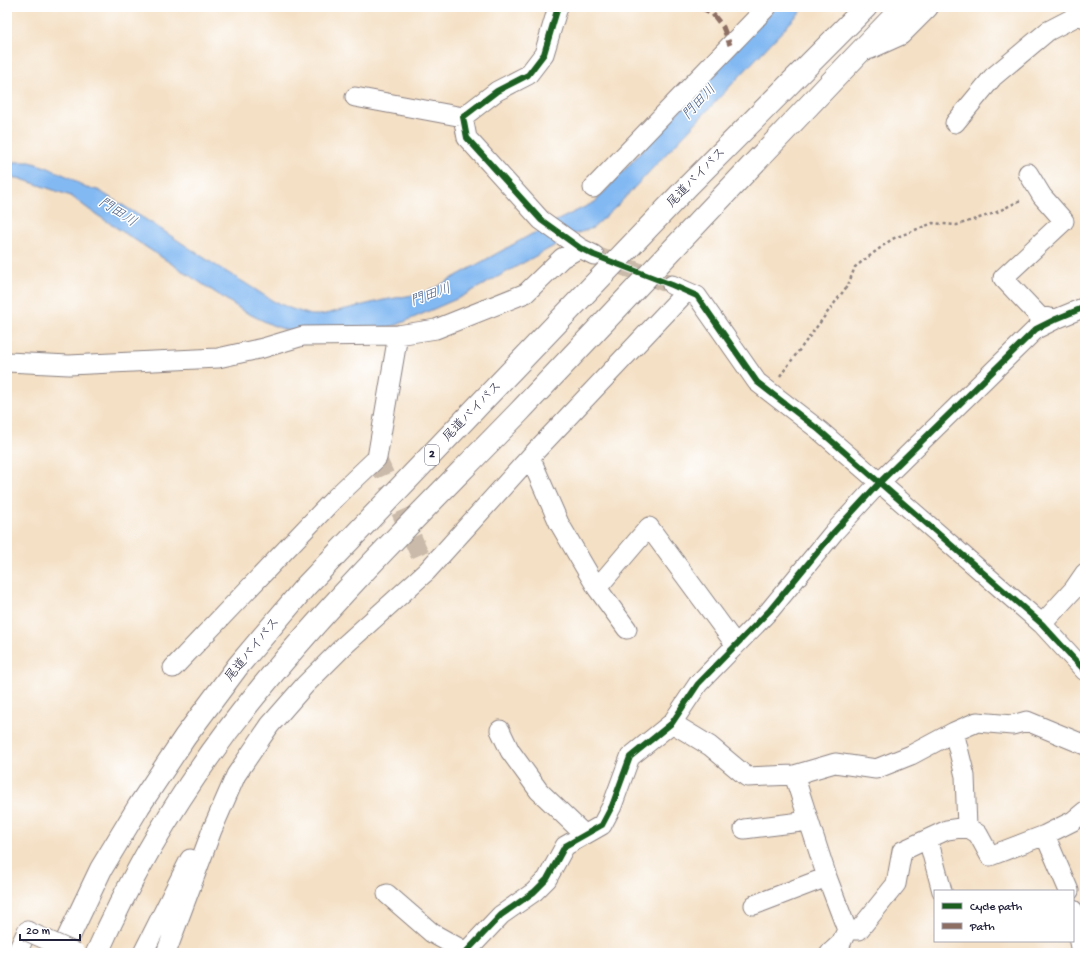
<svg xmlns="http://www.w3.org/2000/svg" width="1092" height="960" font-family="'Gochi Hand','Klee One',sans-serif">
  <rect width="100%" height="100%" fill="#fff"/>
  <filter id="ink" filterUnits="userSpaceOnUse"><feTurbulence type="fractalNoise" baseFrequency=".025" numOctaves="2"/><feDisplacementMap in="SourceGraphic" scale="8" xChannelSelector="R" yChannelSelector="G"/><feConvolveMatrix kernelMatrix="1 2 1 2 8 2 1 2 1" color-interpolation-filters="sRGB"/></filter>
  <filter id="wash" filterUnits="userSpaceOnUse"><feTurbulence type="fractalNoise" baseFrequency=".012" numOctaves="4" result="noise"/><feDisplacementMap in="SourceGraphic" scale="16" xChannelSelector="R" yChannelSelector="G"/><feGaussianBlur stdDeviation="0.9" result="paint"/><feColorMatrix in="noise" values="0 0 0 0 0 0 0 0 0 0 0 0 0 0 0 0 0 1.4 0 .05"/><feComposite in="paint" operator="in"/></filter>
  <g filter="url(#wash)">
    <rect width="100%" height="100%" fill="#f4e0c5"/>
    <!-- water -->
    <path fill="#83b9f2" stroke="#526e96" d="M 776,7 L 805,7 L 616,207 L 593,228 L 569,236 L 563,241 L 461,297 L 397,325 L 388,327 L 289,331 L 272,325 L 245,312 L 91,211 L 71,196 L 18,178 L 7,178 L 7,162 L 30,162 L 46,167 L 69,177 L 86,188 L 98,190 L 153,224 L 215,265 L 245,283 L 273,301 L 292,309 L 311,315 L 321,315 L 384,300 L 413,295 L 431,290 L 532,234 L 547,228 L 554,222 L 595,202 L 661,130 Z"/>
  </g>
  <g filter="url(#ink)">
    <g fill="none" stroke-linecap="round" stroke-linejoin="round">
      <!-- minor-tunnel -->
      <path stroke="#cabaa9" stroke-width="19" stroke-dasharray="19 10" stroke-linecap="butt" d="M 594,255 L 672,285
        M 377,458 L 427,571"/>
      <defs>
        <path id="minor" d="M 558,7 L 544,54 L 528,75 L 497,91 L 463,117 L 467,138 L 541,220 L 580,248 L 594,255
          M 355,97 L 463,117
          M 955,123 L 993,77 L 1048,31 L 1079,15 L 1085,18
          M 1028,173 L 1042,196 L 1064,221 L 1003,278 L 1039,316 L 1056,319
          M 593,188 L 767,7
          M 672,285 L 697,296 L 757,382 L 819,430 L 1042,624 L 1085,671
          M 7,362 L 69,365 L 218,358 L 263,348 L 303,336 L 398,335 L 436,329 L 526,293 L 562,258 L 580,248
          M 530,457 L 559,523 L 597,588 L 627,629
          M 597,588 L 649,527 L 736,645
          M 1042,624 L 1074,589 L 1085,573
          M 173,668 L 334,499 L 377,458 L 398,335
          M 672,723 L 710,746 L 747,777 L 794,775 L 835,763 L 876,769 L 911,755 L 954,732 L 977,722 L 1012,725 L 1027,721 L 1085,745
          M 500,730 L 510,751 L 539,791 L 585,835
          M 954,732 L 965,776 L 967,827
          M 794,775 L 827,877 L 847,930 L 859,930 L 896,884 L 902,851 L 947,830 L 967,827 L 978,834 L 990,856 L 1045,835
          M 744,829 L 809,821
          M 928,839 L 942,891
          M 1069,891 L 1045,835 L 1073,821 L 1085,811
          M 387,894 L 432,933 L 466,952
          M 754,905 L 827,877
          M 1073,910 L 1081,953
          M 17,953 L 27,931
          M 143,953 L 190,859
          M 166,953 L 212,830 L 236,775 L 270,725 L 305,685 L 345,645 L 427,571 L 530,457 L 686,292
          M 465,953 L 501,915 L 534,892 L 547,879 L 565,846 L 602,825 L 612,806 L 630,757 L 672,723 L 698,684 L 770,610 L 834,532 L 879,483 L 1036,329 L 1056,319 L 1085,307
          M 830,953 L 841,943 L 847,930"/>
        <path id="motorway" d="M 869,48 L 900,34 L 927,7
          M 61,953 L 101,869 L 139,806 L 185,737 L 238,666 L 305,587 L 687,187 L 866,7
          M 97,953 C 139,858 196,767 262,687 C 341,590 432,502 519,412 C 647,277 774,141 903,7"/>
      </defs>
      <!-- minor casing -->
      <use href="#minor" stroke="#8b8180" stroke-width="21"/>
      <!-- motorway casing -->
      <use href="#motorway" stroke="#8b8180" stroke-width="24"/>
      <!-- path -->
      <path stroke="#8b8180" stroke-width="2.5" stroke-dasharray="3 3" stroke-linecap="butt" d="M 780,376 L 848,285 L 855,267 L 892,239 L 933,223 L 957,225 L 995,213 L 1021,200"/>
      <!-- minor -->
      <use href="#minor" stroke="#fff" stroke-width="19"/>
      <!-- motorway -->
      <use href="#motorway" stroke="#fff" stroke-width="22"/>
      <defs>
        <path id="minor-bridge" d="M 27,931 L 76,953"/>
      </defs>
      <!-- minor-bridge casing -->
      <use href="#minor-bridge" stroke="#8b8180" stroke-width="21" stroke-linecap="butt"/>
      <!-- minor-bridge -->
      <use href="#minor-bridge" stroke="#fff" stroke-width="19"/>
      <!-- quiet -->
      <path stroke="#8d6e63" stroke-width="5" stroke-dasharray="10 5" stroke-linecap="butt" d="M 700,7 L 712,13 L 723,27 L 730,45"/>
      <defs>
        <path id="cycleway" d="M 558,7 L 544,54 L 528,75 L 497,91 L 463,117 L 467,138 L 541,220 L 580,248 L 594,255 L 672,285 L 697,296 L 757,382 L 819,430 L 1042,624 L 1085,671
          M 465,953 L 501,915 L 534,892 L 547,879 L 565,846 L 602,825 L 612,806 L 630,757 L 672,723 L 698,684 L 770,610 L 834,532 L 879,483 L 1036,329 L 1056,319 L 1085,307"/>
      </defs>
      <!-- cycleway casing -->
      <use href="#cycleway" stroke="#fff" stroke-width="8"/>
      <!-- cycleway -->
      <use href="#cycleway" stroke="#1b5e20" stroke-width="6"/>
    </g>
  </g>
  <g text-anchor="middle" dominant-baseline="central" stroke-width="3" stroke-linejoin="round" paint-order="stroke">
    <!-- shield labels -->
    <rect fill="#fff" stroke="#646476" stroke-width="1" x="425" y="445" width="14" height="20" rx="3"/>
    <g font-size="12" font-weight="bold" fill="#22223b">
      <text x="432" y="455">2</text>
    </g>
    <!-- street labels -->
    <g font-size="13" fill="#22223b" stroke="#fff">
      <text transform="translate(697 178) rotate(-46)">尾道バイパス</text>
      <text transform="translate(473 412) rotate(-46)">尾道バイパス</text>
      <text transform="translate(253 650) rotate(-51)">尾道バイパス</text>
    </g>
    <!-- water labels -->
    <g font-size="14" font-style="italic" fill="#495e84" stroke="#fff">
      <text transform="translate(700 103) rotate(-47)">門田川</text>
      <text transform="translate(117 213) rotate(33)">門田川</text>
      <text transform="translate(431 296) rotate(-19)">門田川</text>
    </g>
  </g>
  <!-- margin -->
  <rect width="1092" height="960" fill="none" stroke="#fff" stroke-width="24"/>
  <!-- legend -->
  <rect x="934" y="890" width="140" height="52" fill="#ffffff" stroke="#a7a7b1"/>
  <rect x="942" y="903" width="20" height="6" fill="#1b5e20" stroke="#a7a7b1"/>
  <text x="970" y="910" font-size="12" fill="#22223b">Cycle path</text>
  <rect x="942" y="923" width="20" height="6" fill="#8d6e63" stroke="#a7a7b1"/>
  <text x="970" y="930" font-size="12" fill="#22223b">Path</text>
  <!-- scale -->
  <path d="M20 934v6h60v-6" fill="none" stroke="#22223b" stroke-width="2"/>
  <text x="26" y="934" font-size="12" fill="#22223b" stroke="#ffffff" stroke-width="3" paint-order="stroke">20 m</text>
</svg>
